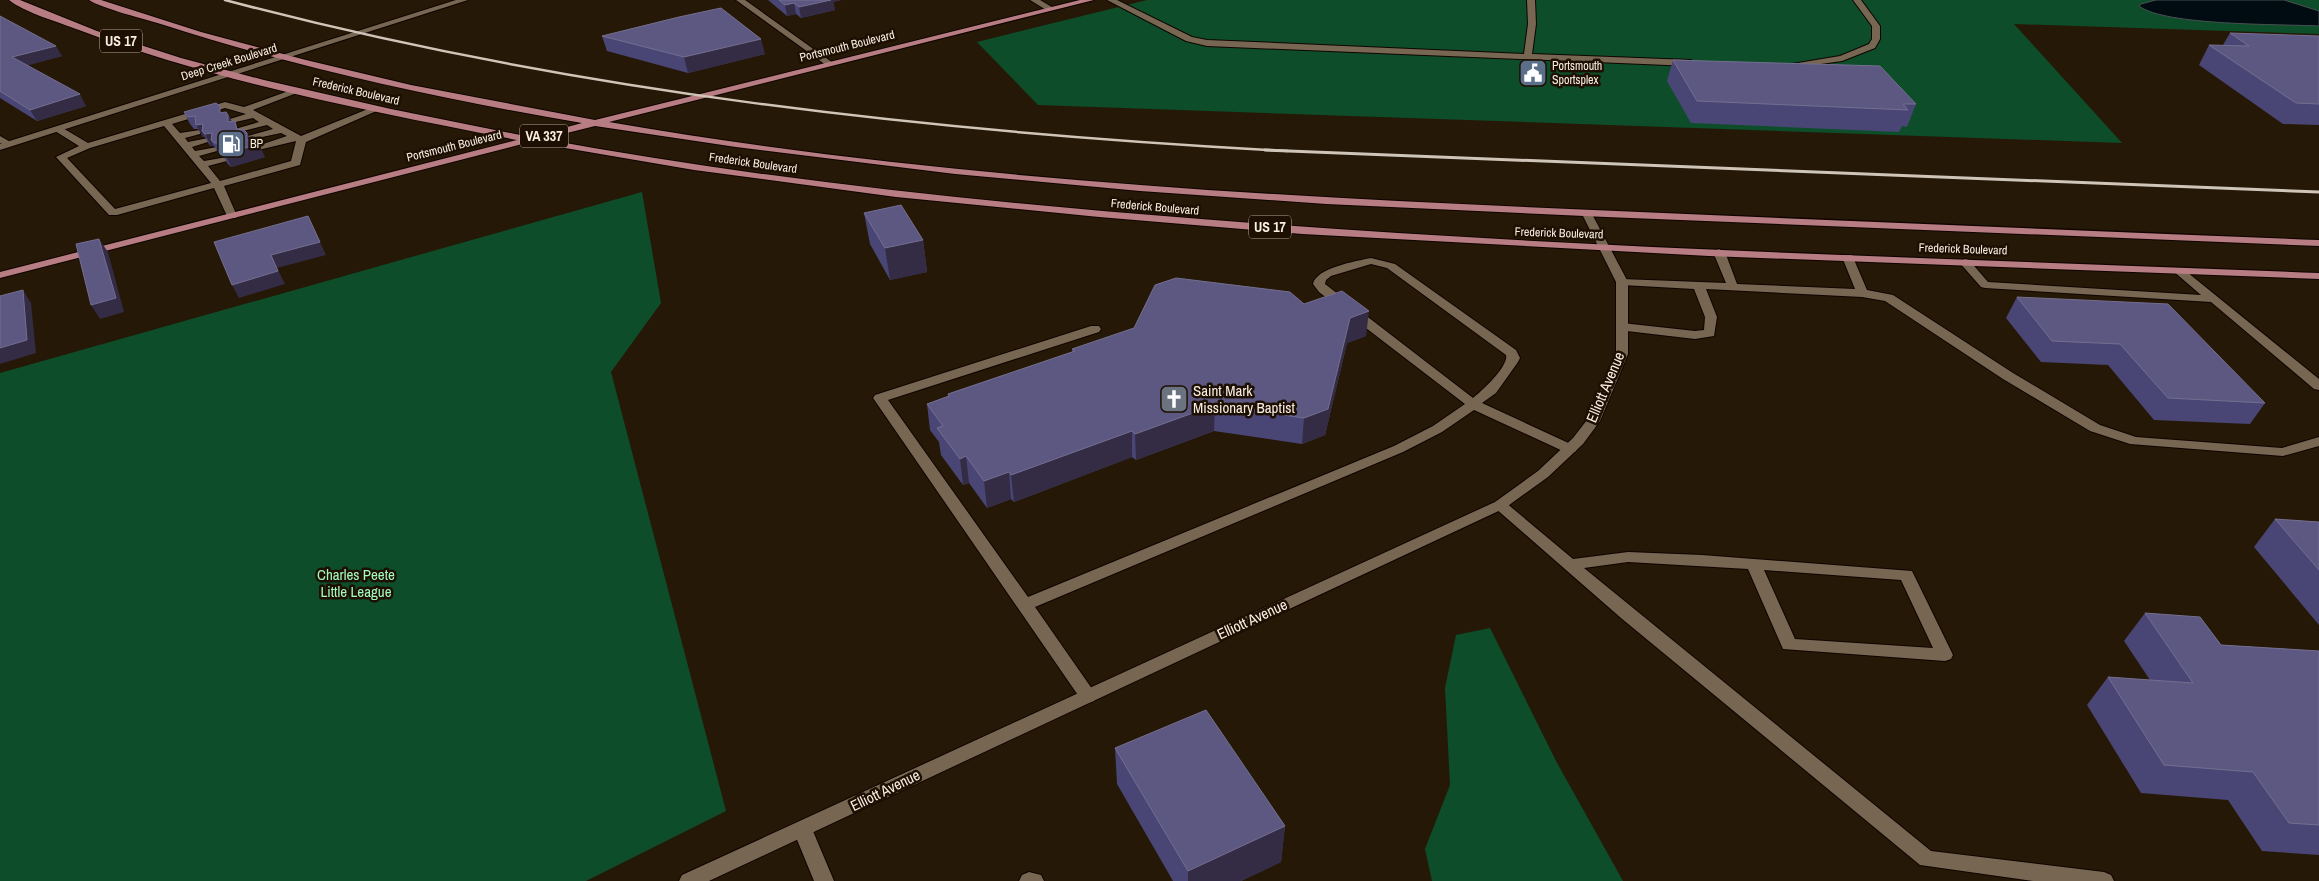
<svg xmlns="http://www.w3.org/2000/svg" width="2319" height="881" font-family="'Archivo Narrow',sans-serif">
  <rect width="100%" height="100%" fill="#261806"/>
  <!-- green -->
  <path fill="#0d4d2a" d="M 1147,0 L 2319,0 L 2319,34 L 2014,24 L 2122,143 L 1038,105 L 977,42 Z
    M 642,192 L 661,303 L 611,372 L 726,811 L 586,881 L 0,881 L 0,373 Z
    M 1490,628 L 1556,761 L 1623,881 L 1432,881 L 1425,849 L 1450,785 L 1445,688 L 1456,635 Z"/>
  <!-- water -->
  <path fill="#000b12" stroke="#4a4f51" d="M 2156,0 L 2284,0 L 2319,11 L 2319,26 C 2281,24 2165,26 2139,6 L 2141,4 Z"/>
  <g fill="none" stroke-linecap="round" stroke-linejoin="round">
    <defs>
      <path id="service" d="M 1107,0 L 1117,0 L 1192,37 L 1207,40 L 1524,54 L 1528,24 L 1527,0 L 1535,0 L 1536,24 L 1532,54 L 1691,60 L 1695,63 L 1691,66 L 1207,46 L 1186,41 Z
        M 1853,0 L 1861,0 L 1880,26 L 1880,39 L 1875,48 L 1842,61 L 1792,68 L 1792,64 L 1840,56 L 1869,44 L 1872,39 L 1872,26 Z
        M 294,89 L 302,91 L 253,110 L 301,136 L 373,107 L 381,109 L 306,142 L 300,165 L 224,186 L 237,216 L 236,218 L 228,218 L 214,188 L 117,215 L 109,215 L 56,157 L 79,146 L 55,131 L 55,127 L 61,127 L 88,143 L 225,102 L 244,107 ZM 225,108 L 246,114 L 227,120 L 227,124 L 253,118 L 259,122 L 235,129 L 235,133 L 267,125 L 273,129 L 244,137 L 244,141 L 281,133 L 287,136 L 254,147 L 254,151 L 296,141 L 291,161 L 220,181 L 208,166 L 227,161 L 227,157 L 204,161 L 199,156 L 217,151 L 217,147 L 195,151 L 192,147 L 208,142 L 208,138 L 188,142 L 185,138 L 200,134 L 200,130 L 180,133 L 172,124 ZM 164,126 L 211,183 L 115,209 L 67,158 L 90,148 Z
        M 1719,249 L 1725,252 L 1737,284 L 1855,289 L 1842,257 L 1844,255 L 1852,255 L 1867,290 L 1893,295 L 2013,373 L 2100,425 L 2136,437 L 2282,448 L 2319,437 L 2319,446 L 2283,456 L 2130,444 L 2090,431 L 2003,379 L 1885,301 L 1862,297 L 1706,289 L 1717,317 L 1714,336 L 1695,339 L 1618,330 L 1616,327 L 1622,323 L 1695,331 L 1704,330 L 1705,317 L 1694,289 L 1622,285 L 1616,282 L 1622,279 L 1726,283 L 1713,252 Z
        M 1371,258 L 1395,264 L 1516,350 L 1520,358 L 1518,362 L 1496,393 L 1482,403 L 1575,446 L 1577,449 L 1575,452 L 1565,452 L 1474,410 L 1442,432 L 1403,452 L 1035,607 L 1097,696 L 1094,701 L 1088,703 L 1082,701 L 873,398 L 875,395 L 1091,326 L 1099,326 L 1101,329 L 1099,332 L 888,400 L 1028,597 L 1394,446 L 1433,426 L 1465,404 L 1319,292 L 1313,284 C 1316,268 1356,261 1371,258 ZM 1371,264 L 1387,268 L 1506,355 C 1509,366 1482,391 1473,398 L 1325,284 L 1326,280 L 1331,276 Z
        M 1965,259 L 1969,260 L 1988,282 L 2201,295 L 2172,270 L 2174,268 L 2182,268 L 2319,379 L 2319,390 L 2314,389 L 2211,302 L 1985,288 L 1981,287 L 1959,262 Z
        M 1500,500 L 1505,502 L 1573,559 L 1628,552 L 1702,555 L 1912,571 L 1953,655 L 1951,659 L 1945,661 L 1783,649 L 1748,569 L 1628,562 L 1584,568 L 1931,851 L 2104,872 L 2111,875 L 2114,881 L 2033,881 L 1920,865 L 1621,618 L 1495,508 L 1493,505 ZM 1764,570 L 1901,580 L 1933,648 L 1795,639 Z
        M 803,822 L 810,824 L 834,881 L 814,881 L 793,830 L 796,824 Z
        M 1029,872 L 1041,875 L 1044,881 L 1019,881 L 1022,875 Z"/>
      <path id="minor" d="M 736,0 L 745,0 L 833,63 L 826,65 Z
        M 1030,0 L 1040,0 L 1055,9 L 1048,11 Z
        M 0,136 L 14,144 L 9,147 L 0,143 Z"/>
      <path id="tertiary" d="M 456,0 L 468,0 L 0,150 L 0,144 Z
        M 1587,211 L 1592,214 L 1628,282 L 1628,354 L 1600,421 L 1583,444 L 1548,477 L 1505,508 L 709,881 L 679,881 L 682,875 L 1495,502 L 1538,471 L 1573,438 L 1587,420 L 1616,354 L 1616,282 L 1582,214 Z"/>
      <path id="primary" d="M 9,0 L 20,0 L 97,31 L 181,58 L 264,80 L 391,109 L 530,137 L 582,123 C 441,99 301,69 164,25 C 148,20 100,8 89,0 L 101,0 L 201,32 L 306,60 L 411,85 L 595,120 L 1080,0 L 1094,0 L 609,122 C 926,177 1249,195 1570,209 C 1819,220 2069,230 2319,240 L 2319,246 L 1606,217 L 1326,204 L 1140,191 L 955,174 L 736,147 L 595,126 L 543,139 C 760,179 981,202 1201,219 C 1573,249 1946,258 2319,273 L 2319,279 L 1709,256 L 1302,234 L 1099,217 L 896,197 L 694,170 L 530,142 L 0,278 L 0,272 L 517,140 C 370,111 219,83 79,30 C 61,23 23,12 9,0 Z"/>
    </defs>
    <!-- service casing -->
    <use href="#service" stroke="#0f0400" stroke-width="2"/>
    <!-- minor casing -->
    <use href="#minor" stroke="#0f0400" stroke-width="2"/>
    <!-- tertiary casing -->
    <use href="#tertiary" stroke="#0f0400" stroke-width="2"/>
    <!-- primary casing -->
    <use href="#primary" stroke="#0f0400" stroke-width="2"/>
    <!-- service -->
    <use href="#service" fill="#776652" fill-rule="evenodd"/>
    <!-- minor -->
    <use href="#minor" fill="#776652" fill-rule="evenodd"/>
    <!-- tertiary -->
    <use href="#tertiary" fill="#776652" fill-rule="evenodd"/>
    <!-- primary -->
    <use href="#primary" fill="#b77d83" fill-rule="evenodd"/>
    <!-- rail-far1 -->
    <path stroke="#d0c5b9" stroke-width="2.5" d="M 225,0 C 571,92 932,132 1288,151"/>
    <!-- rail -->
    <path stroke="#d0c5b9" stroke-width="3" d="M 1265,150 L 2319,192"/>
  </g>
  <!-- wall -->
  <path fill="#494675" d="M 768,0 L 841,0 L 833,2 L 835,10 L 801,18 L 796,14 L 787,16 Z
    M 0,16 L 62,56 L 27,65 L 86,106 L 37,121 L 0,98 Z
    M 2230,33 L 2319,36 L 2319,125 L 2283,124 L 2199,65 L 2209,45 L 2223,45 Z
    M 602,36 L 765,54 L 688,73 L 607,51 Z
    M 1673,60 L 1916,104 L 1907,127 L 1902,126 L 1899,132 L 1691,123 L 1667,81 Z
    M 184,112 L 223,113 L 228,115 L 232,121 L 239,130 L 250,139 L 265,157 L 231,167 L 227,163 L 224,156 L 221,156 L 218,153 L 214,146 L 211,146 L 209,144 L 205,137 L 203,137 L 198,129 L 194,129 L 190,124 Z
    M 864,213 L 923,240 L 927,272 L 890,280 L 870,244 Z
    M 2017,297 L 2265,403 L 2250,424 L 2154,420 L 2108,365 L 2041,362 L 2006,318 Z
    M 1366,336 L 1347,343 L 1325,435 L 1302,444 L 1214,431 L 1136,460 L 1132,457 L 1014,502 L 1011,499 L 987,508 L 969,483 L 963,485 L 941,455 L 939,442 L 930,430 L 927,404 L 948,397 L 948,394 L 1072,352 L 1072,349 Z
    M 2275,519 L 2319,522 L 2319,625 L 2254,547 Z
    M 2145,613 L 2221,645 L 2319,651 L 2319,855 L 2262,851 L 2228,800 L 2141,793 L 2087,705 L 2108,677 L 2150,680 L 2124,641 Z
    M 1115,748 L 1285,826 L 1281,862 L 1241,881 L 1173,881 L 1117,784 Z"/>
  <!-- shaded-wall -->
  <path fill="#332c44" d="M 825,0 L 841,0 L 833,2 L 835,10 L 801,18 L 799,7 Z
    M 794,3 L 796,14 L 787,16 L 785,5 Z
    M 761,39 L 765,54 L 688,73 L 684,57 Z
    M 56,46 L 62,56 L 19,68 L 12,57 Z
    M 80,94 L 86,106 L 37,121 L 30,110 Z
    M 228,115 L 234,127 L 228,122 Z
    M 203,124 L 212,133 L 211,140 L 214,146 L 211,146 L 205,134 L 202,131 L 205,137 L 203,137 L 196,125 Z
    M 247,133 L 253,145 L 259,144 L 265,157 L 231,167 L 225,154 L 247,140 Z
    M 308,216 L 326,255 L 277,268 L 285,284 L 239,298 L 232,285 L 271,255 Z
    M 99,239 L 108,252 L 124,312 L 100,319 L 91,305 Z
    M 923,240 L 927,272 L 890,280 L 885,248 Z
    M 23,290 L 31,303 L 36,353 L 0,364 L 0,348 Z
    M 1369,311 L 1366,336 L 1347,343 L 1325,435 L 1302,444 L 1304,418 L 1350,318 Z
    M 1215,405 L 1214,431 L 1136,460 L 1135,434 Z
    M 1132,431 L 1132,457 L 1014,502 L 1011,475 Z
    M 966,456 L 969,483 L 963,485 L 960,459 Z
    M 1009,472 L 1011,499 L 987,508 L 984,481 Z
    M 1285,826 L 1281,862 L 1241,881 L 1188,881 L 1188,871 Z"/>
  <!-- building -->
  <path fill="#5c5881" stroke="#746f90" d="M 779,0 L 831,0 L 799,7 L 794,3 L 785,5 Z
    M 721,8 L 761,39 L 684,57 L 602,36 L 679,17 Z
    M 0,16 L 56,46 L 12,57 L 80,94 L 30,110 L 0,91 Z
    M 2230,33 L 2319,36 L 2319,104 L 2296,103 L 2209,45 L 2249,46 Z
    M 1673,60 L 1880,66 L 1916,104 L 1903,104 L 1908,110 L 1697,101 Z
    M 216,103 L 220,106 L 220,113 L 226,112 L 228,115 L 228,122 L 235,121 L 237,130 L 243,129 L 247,133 L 247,140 L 254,139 L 259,144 L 225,154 L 221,150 L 222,143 L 215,143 L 211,140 L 212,133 L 205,134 L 202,131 L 203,124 L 196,125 L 195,116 L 188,117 L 184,112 Z
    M 901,205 L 923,240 L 885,248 L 864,213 Z
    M 308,216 L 320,242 L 271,255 L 278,271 L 232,285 L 214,242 Z
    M 99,239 L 116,298 L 91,305 L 76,244 Z
    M 1176,278 L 1290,292 L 1304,304 L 1342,291 L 1369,311 L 1350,318 L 1328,409 L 1304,418 L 1215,405 L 1135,434 L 1132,431 L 1011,475 L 1009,472 L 984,481 L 966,456 L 960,459 L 937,428 L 943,426 L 927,404 L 949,396 L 948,394 L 1075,351 L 1072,349 L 1134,328 L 1155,285 Z
    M 23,290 L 27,340 L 0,348 L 0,296 Z
    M 2017,297 L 2168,304 L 2265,403 L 2168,398 L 2120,344 L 2052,341 Z
    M 2275,519 L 2319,522 L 2319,570 Z
    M 2145,613 L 2200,617 L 2221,645 L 2319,651 L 2319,825 L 2289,823 L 2253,772 L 2164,765 L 2108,677 L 2193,683 Z
    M 1206,710 L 1285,826 L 1188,871 L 1115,748 Z"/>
  <!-- icons -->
  <defs>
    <symbol id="civic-square" viewBox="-11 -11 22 22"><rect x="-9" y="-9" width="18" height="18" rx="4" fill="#5c6f8a" stroke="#1d0f01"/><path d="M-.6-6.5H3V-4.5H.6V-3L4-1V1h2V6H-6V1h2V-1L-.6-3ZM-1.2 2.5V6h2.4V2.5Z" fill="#fff"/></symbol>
    <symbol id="fuel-square" viewBox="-11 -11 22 22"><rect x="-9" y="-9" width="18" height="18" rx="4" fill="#5c6f8a" stroke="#1d0f01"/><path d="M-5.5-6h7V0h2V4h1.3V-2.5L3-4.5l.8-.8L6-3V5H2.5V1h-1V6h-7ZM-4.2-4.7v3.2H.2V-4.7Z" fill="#fff"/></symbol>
    <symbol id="church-square" viewBox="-11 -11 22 22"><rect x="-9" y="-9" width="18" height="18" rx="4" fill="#6b7280" stroke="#1d0f01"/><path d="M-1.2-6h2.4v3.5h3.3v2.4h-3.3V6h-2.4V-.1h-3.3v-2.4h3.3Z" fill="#fff"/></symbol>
  </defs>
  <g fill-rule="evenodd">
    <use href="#civic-square" x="1517" y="57" width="32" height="32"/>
    <use href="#fuel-square" x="215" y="128" width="32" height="32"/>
    <use href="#church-square" x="1158" y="383" width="32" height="32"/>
  </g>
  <g text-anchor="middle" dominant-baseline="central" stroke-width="5" stroke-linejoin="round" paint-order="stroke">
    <!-- far-street labels -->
    <g font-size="12" fill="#f8eee3" stroke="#1d0f01">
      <text transform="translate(847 46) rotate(-14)">Portsmouth Boulevard</text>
      <text transform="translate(229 62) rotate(-17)">Deep Creek Boulevard</text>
      <text transform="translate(356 91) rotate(13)">Frederick Boulevard</text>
      <text transform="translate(454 146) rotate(-14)">Portsmouth Boulevard</text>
      <text transform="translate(753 163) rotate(8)">Frederick Boulevard</text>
      <text transform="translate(1155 207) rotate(5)">Frederick Boulevard</text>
      <text transform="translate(1559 233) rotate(2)">Frederick Boulevard</text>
      <text transform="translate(1963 249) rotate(2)">Frederick Boulevard</text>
    </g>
    <!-- far-poi labels -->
    <g font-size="12" fill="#f8eee3" stroke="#1d0f01" text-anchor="start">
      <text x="1552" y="66">Portsmouth<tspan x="1552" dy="14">Sportsplex</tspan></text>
      <text x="250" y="144">BP</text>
    </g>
    <!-- shield labels -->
    <g fill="#1d0f01" stroke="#b6ab9f" stroke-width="1">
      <rect x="100" y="29.5" width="42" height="23" rx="4"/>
      <rect x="520" y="124.5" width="48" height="23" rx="4"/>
      <rect x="1249" y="215.5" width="42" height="23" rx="4"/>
    </g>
    <g font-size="14" font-weight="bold" fill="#f8eee3">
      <text x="121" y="41">US 17</text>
      <text x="544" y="136">VA 337</text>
      <text x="1270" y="227">US 17</text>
    </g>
    <!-- street labels -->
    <g font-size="15" fill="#f8eee3" stroke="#1d0f01">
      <text transform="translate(1605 387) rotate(-67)">Elliott Avenue</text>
      <text transform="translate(1252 619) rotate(-25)">Elliott Avenue</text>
      <text transform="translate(885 790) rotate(-26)">Elliott Avenue</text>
    </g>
    <!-- poi labels -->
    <g font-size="15" fill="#f8eee3" stroke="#1d0f01" text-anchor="start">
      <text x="1193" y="390">Saint Mark<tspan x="1193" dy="17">Missionary Baptist</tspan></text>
    </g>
    <!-- park labels -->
    <g font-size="15" fill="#a2fabf" stroke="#1d0f01">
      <text x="356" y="574">Charles Peete<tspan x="356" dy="17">Little League</tspan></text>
    </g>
  </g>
</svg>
